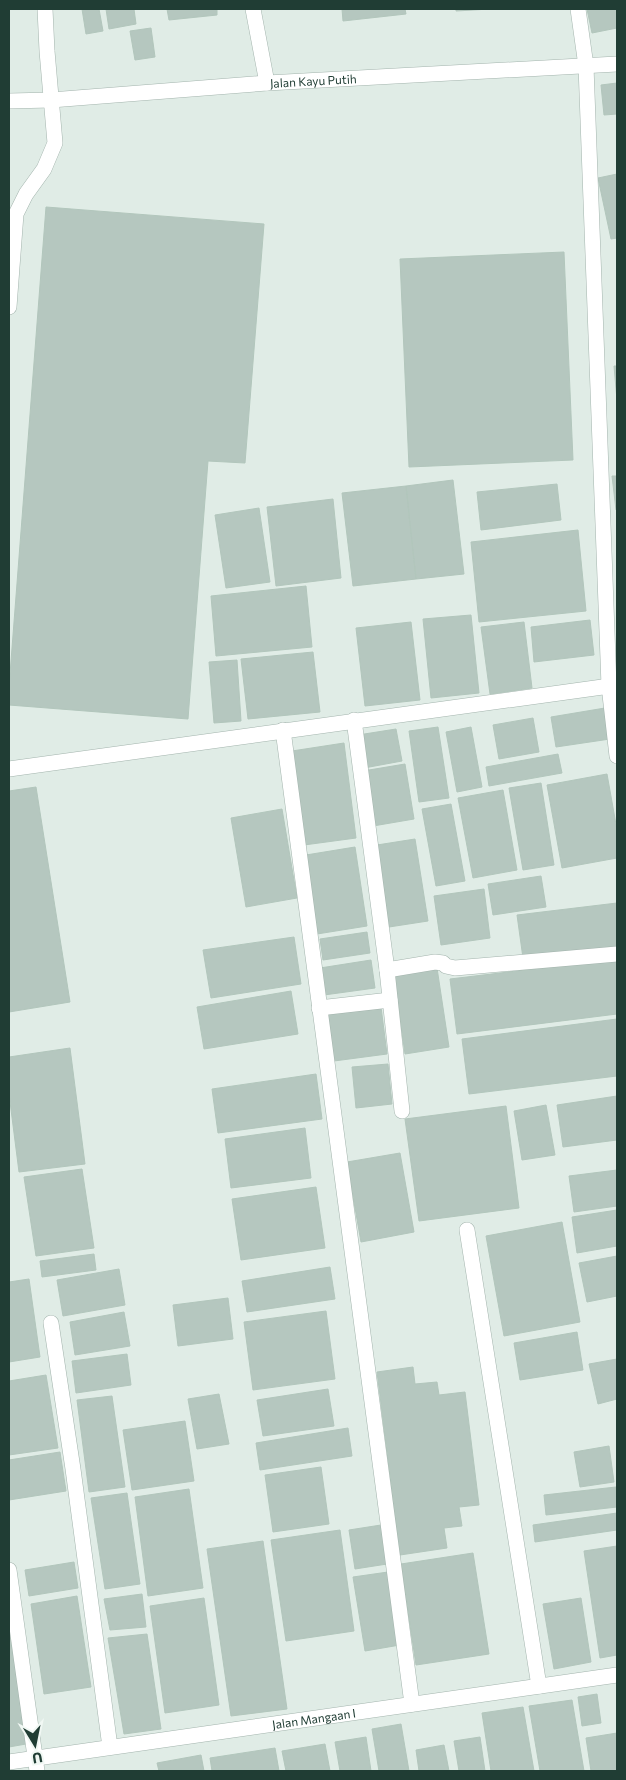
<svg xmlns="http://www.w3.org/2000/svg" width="626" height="1780" font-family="Commissioner,sans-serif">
  <rect width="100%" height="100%" fill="#e0ece6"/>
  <!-- building -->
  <path fill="#b5c7bf" stroke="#b2c6bc" d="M 82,9 L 99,9 L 103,31 L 86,34 Z
    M 106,9 L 134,9 L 136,24 L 109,29 Z
    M 167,9 L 217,9 L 217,15 L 169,20 Z
    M 342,9 L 405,9 L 406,14 L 343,21 Z
    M 456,9 L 490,9 L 456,11 Z
    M 587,9 L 617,9 L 617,28 L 592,33 Z
    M 151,28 L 155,57 L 135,60 L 130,31 Z
    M 617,83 L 617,114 L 604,115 L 601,85 Z
    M 617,174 L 617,238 L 611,239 L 598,178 Z
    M 46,207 L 264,224 L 245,463 L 208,461 L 188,719 L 9,705 L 9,687 Z
    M 564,252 L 573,460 L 409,467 L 400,259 Z
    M 614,366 L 617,366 L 617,400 Z
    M 612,476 L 617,476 L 617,510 L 616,510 Z
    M 453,480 L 464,574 L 416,579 L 406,486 Z
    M 557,484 L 561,520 L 481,530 L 477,492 Z
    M 406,486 L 416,579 L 353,586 L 342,493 Z
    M 333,499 L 341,578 L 276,586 L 267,507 Z
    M 259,508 L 270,582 L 226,588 L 215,515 Z
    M 578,530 L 586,611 L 479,622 L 471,542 Z
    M 306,586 L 312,647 L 216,656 L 211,596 Z
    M 471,615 L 479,693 L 431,698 L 423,619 Z
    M 590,620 L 594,655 L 534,662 L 531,627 Z
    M 411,622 L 420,700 L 365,706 L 356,628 Z
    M 524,622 L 532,688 L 490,694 L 481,627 Z
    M 313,652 L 320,712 L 248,719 L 241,659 Z
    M 237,660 L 241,721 L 214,723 L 209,662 Z
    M 605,708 L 610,739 L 556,747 L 551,717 Z
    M 533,718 L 539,752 L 499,759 L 493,725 Z
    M 438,727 L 449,798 L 419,802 L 409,731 Z
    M 471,727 L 482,787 L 457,792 L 446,732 Z
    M 396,729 L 402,761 L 364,768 L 358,735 Z
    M 344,743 L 356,838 L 304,845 L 292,751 Z
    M 558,754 L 562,773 L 489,786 L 486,767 Z
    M 405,764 L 414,819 L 373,826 L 363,771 Z
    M 607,774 L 617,830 L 617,858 L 562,868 L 547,785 Z
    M 541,783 L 554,865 L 523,870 L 509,788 Z
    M 36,787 L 70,1002 L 9,1012 L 9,791 Z
    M 503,790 L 517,870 L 473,878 L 458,798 Z
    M 451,804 L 465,881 L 436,886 L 422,809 Z
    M 282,809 L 297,898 L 246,907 L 231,818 Z
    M 415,839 L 428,921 L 389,927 L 377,845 Z
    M 355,847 L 367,926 L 317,934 L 306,855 Z
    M 541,876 L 546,907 L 493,915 L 488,884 Z
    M 484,889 L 490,938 L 441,945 L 434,896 Z
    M 617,903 L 617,946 L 523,958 L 517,915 Z
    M 367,932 L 370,953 L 323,960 L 320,939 Z
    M 294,937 L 301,984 L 211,998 L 203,950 Z
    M 617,959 L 617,1014 L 457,1034 L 450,979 Z
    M 371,960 L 375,988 L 324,995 L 320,968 Z
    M 437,968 L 449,1047 L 405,1054 L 394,975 Z
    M 291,991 L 298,1034 L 204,1049 L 197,1007 Z
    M 381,1007 L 387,1054 L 334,1061 L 328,1014 Z
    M 617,1019 L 617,1076 L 469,1094 L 462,1039 Z
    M 70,1048 L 85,1164 L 19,1172 L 9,1094 L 9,1057 Z
    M 388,1064 L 392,1104 L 356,1108 L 352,1067 Z
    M 316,1074 L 322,1119 L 218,1133 L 212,1089 Z
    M 617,1096 L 617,1140 L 563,1147 L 557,1105 Z
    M 546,1105 L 555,1155 L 522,1160 L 514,1111 Z
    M 506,1106 L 519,1208 L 419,1221 L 405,1119 Z
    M 305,1128 L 311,1178 L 231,1188 L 225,1139 Z
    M 400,1153 L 414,1232 L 361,1242 L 347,1162 Z
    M 82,1169 L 94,1248 L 36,1256 L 24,1177 Z
    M 617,1170 L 617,1206 L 574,1212 L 569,1176 Z
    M 316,1187 L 325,1248 L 241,1260 L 232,1199 Z
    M 617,1210 L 617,1246 L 577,1253 L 572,1217 Z
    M 562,1222 L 580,1322 L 504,1336 L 486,1236 Z
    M 94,1254 L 96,1270 L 42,1277 L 40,1261 Z
    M 617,1256 L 617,1296 L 587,1302 L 579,1263 Z
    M 330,1267 L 335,1299 L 247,1312 L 242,1281 Z
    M 119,1269 L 125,1305 L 63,1316 L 57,1280 Z
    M 29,1279 L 40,1357 L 9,1362 L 9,1282 Z
    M 228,1298 L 233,1339 L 178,1346 L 173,1305 Z
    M 326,1311 L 335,1379 L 253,1390 L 244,1322 Z
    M 124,1312 L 130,1346 L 75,1355 L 70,1322 Z
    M 577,1332 L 583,1370 L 520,1380 L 514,1343 Z
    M 127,1354 L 131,1385 L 76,1393 L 72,1361 Z
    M 617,1359 L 617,1399 L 598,1404 L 589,1364 Z
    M 413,1367 L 415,1384 L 437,1382 L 439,1395 L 465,1392 L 479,1505 L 459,1507 L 462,1526 L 444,1528 L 447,1548 L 400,1555 L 377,1372 Z
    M 46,1375 L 58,1448 L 9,1455 L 9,1381 Z
    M 328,1389 L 334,1426 L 263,1436 L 257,1400 Z
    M 219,1394 L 229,1444 L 197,1449 L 188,1399 Z
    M 112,1396 L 125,1487 L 89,1492 L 77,1400 Z
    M 185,1421 L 194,1481 L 132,1490 L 123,1430 Z
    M 348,1428 L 352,1456 L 260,1470 L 256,1443 Z
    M 609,1446 L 614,1482 L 580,1487 L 574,1452 Z
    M 60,1452 L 66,1491 L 9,1500 L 9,1460 Z
    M 321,1467 L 329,1524 L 273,1532 L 265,1475 Z
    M 616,1487 L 617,1507 L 546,1515 L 544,1495 Z
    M 189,1489 L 203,1588 L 148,1596 L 135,1497 Z
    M 127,1493 L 140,1584 L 105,1589 L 91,1498 Z
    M 617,1513 L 617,1530 L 535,1542 L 533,1525 Z
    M 381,1525 L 387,1564 L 355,1569 L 349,1530 Z
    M 340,1530 L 354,1631 L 286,1641 L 271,1540 Z
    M 263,1541 L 287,1709 L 231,1716 L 207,1549 Z
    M 617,1546 L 617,1655 L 600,1658 L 584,1551 Z
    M 473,1553 L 489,1654 L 416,1665 L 401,1564 Z
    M 74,1562 L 78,1588 L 29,1596 L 25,1570 Z
    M 388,1572 L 400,1645 L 365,1651 L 353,1577 Z
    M 142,1594 L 146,1627 L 110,1630 L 104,1599 Z
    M 77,1596 L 91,1687 L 44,1694 L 31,1604 Z
    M 204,1598 L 219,1705 L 165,1713 L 150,1606 Z
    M 581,1598 L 591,1662 L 554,1669 L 543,1604 Z
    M 9,1624 L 26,1744 L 9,1747 Z
    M 147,1634 L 161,1729 L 124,1734 L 108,1638 Z
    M 597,1694 L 601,1723 L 582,1726 L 578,1697 Z
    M 572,1700 L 584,1771 L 540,1771 L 529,1706 Z
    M 523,1707 L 534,1771 L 491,1771 L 482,1713 Z
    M 401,1724 L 409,1771 L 379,1771 L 372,1729 Z
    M 617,1733 L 617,1771 L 591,1771 L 586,1738 Z
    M 366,1737 L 371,1771 L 340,1771 L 335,1742 Z
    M 480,1737 L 485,1771 L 459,1771 L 454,1741 Z
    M 325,1744 L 330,1771 L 286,1771 L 282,1751 Z
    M 444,1745 L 449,1771 L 419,1771 L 416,1750 Z
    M 275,1748 L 279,1771 L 212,1771 L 210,1758 Z
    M 201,1755 L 204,1771 L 159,1771 L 157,1763 Z"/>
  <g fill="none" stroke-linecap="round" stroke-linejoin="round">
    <defs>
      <path id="lane" d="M 253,9 L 267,83
        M 9,307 L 16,214 L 26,194 L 44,169 L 55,143 L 47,51 L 45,9"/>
      <g id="street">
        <path d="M 578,9 L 586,66 L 609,686 L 617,756"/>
        <path id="s1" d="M 9,101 L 51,100 L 267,83 L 617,64"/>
        <path d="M 354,720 L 387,970 L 402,1111"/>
        <path d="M 283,730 L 412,1704"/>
        <path d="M 9,769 L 617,685"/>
        <path d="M 387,970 L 435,962 L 443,963 L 446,966 L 455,968 L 617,954"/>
        <path d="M 319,1008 L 390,1000"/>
        <path d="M 467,1230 L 539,1686"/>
        <path d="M 51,1323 L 73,1469 L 110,1747"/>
        <path d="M 9,1570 L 37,1771"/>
        <path id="s2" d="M 9,1762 L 617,1675"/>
      </g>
    </defs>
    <!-- lane casing -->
    <use href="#lane" stroke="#a3b4ad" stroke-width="16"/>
    <!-- street casing -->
    <use href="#street" stroke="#a3b4ad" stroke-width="16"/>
    <!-- lane -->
    <use href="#lane" stroke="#fff" stroke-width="15"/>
    <!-- street -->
    <use href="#street" stroke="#fff" stroke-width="15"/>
  </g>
  <g text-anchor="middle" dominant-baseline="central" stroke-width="4" stroke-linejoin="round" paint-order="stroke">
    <!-- street labels -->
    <g font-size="12" fill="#203d34" stroke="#f1f8f4">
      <text stroke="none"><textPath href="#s1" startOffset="305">Jalan Kayu Putih</textPath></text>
      <text stroke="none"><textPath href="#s2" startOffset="308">Jalan Mangaan I</textPath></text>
    </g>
  </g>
  <!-- border -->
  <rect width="626" height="1780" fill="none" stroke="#203d34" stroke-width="20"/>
  <!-- north arrow -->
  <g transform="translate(35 1745) rotate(170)" stroke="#f1f8f4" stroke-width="4" paint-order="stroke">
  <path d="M0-4L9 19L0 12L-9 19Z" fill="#203d34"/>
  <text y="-8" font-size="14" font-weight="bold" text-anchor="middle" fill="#203d34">U</text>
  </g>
</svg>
